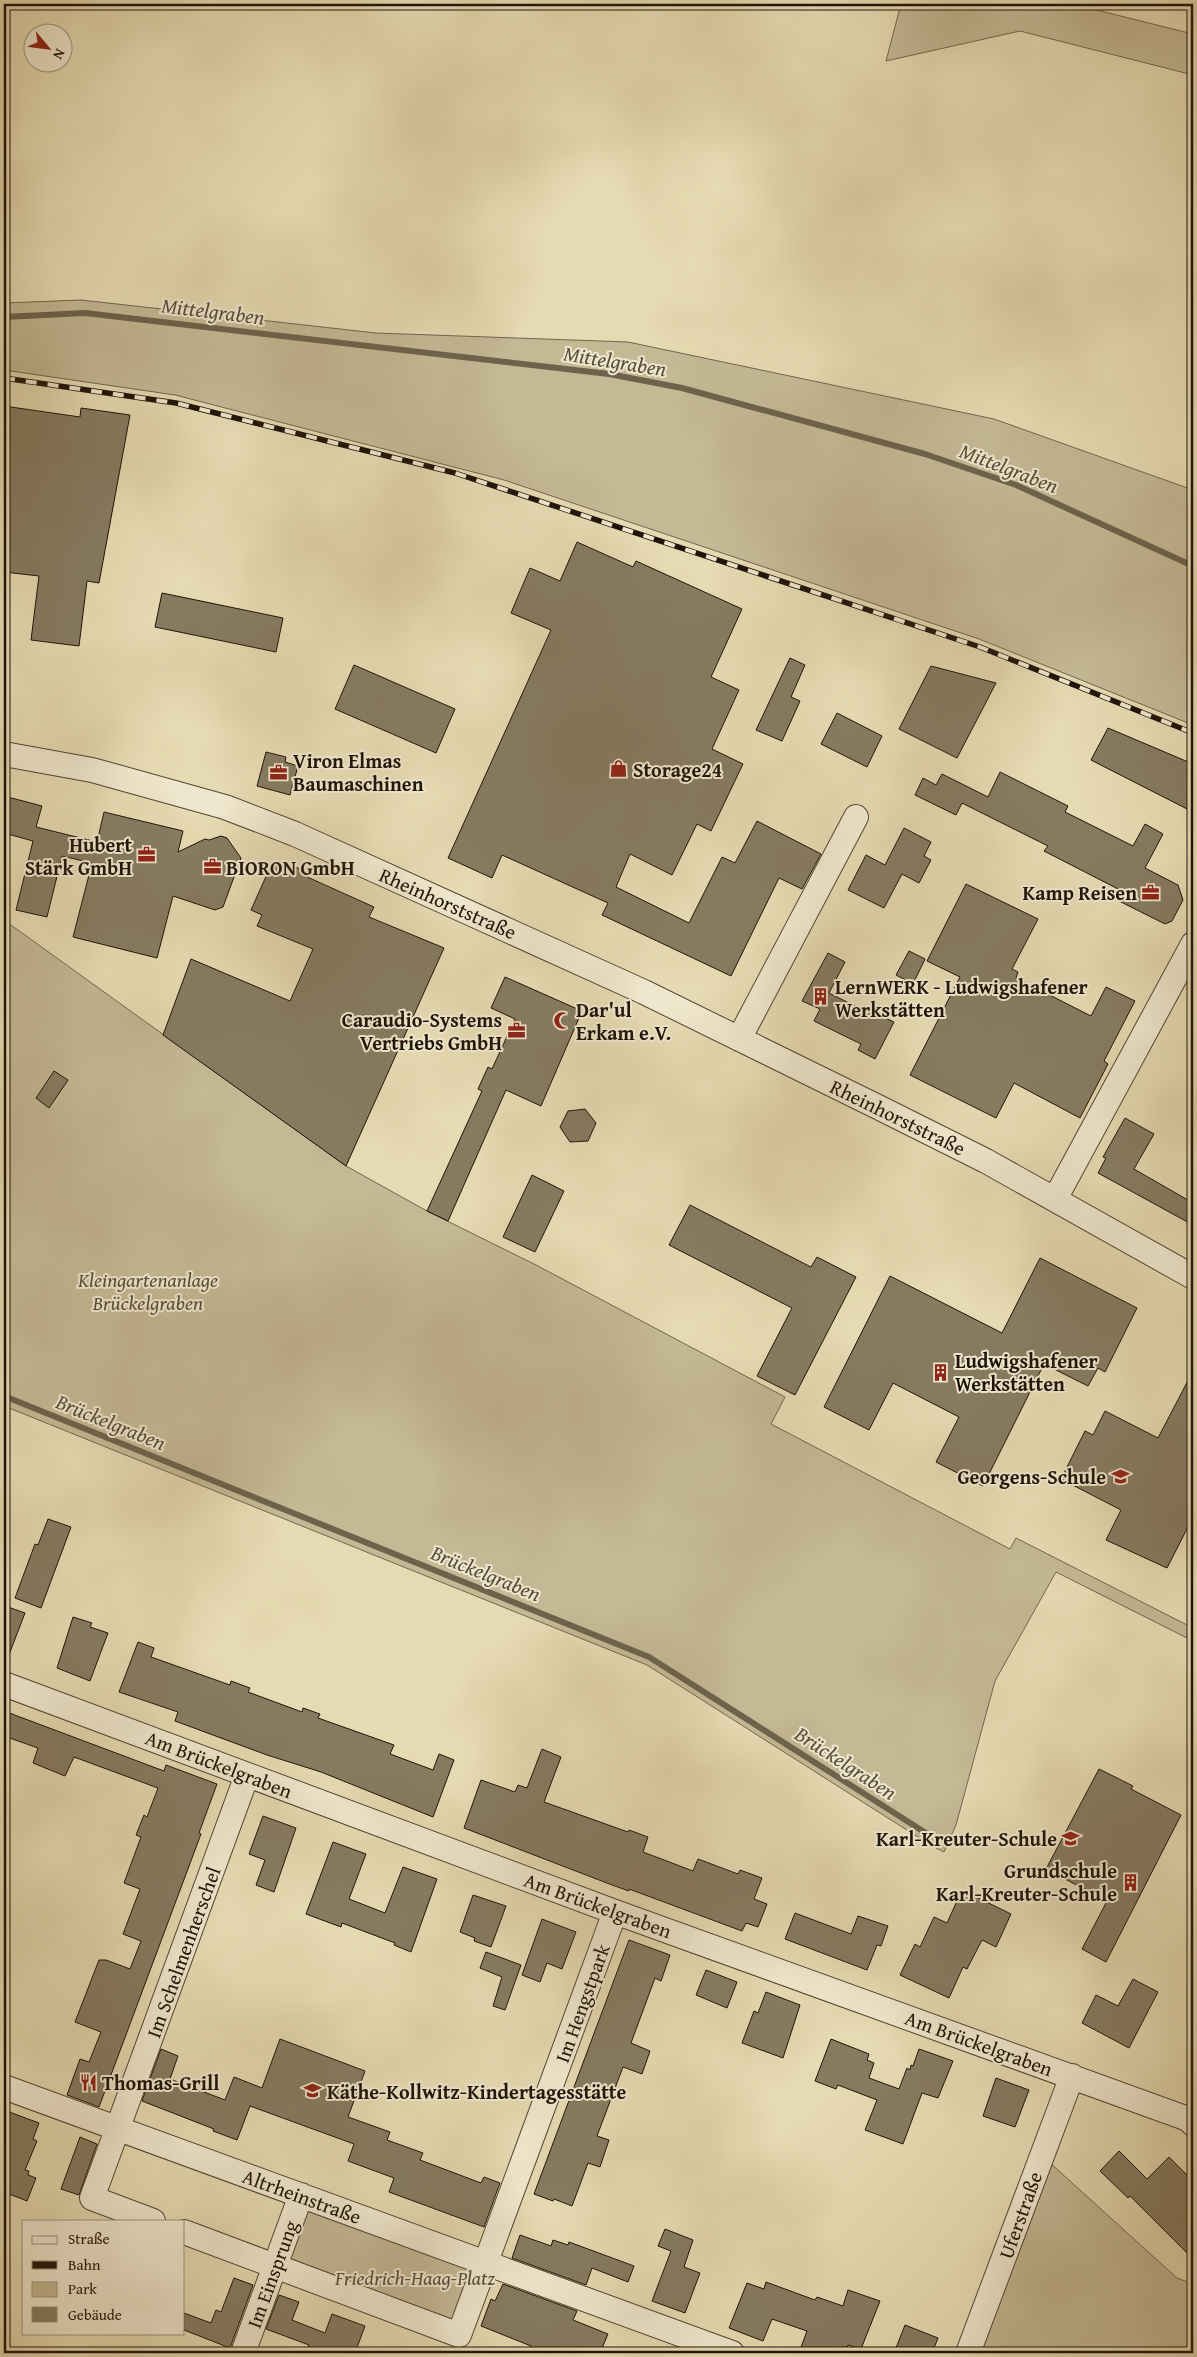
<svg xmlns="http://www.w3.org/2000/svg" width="1197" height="2357" font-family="'Gentium Book Plus',serif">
  <rect width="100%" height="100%" fill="#e6dab2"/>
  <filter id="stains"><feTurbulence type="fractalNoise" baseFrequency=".004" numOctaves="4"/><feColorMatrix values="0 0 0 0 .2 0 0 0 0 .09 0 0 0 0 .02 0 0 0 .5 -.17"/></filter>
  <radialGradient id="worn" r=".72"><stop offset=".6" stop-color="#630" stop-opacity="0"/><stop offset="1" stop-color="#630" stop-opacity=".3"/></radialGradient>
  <!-- green -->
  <path fill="#c4b895" stroke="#71664f" d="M 901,4 L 946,4 L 946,6 L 970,4 L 1072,4 L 1193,34 L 1193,75 L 1020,31 L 886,61 Z
    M 81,300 L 376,333 L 628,342 L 994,419 L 1193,490 L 1193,725 L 979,639 L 504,480 L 175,395 L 4,370 L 4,303 Z
    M 4,920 L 346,1166 L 427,1211 L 536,1265 L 785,1397 L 771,1424 L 1010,1549 L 1016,1538 L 1193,1628 L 1193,1641 L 1056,1572 L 995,1681 L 956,1825 L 944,1852 L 932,1846 L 647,1665 L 4,1406 Z
    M 1049,2162 L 1177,2278 L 1193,2284 L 1193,2353 L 980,2353 Z
    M 301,2195 L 486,2263 L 459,2335 L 275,2266 Z"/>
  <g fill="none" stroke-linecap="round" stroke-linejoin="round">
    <!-- stream -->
    <path stroke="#6d634c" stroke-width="6" d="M 4,317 L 85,313 L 609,374 L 682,388 L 925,454 L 1016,485 L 1193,566
      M 4,1396 L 649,1657 L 929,1835"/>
  </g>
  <!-- building -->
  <path fill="#867b61" stroke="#1e1409" d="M 4,406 L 80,417 L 81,408 L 130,415 L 99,583 L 87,581 L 79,646 L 31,640 L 39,576 L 4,572 Z
    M 577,542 L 633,567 L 636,561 L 742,609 L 711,677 L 739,690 L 712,749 L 743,764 L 711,831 L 697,824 L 672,875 L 630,854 L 616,887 L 689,923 L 722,857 L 735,863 L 757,821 L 821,854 L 802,889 L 779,878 L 731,976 L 602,915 L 608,903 L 502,855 L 492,878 L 448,858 L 551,630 L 511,613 L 530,568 L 560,581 Z
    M 162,593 L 283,618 L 276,652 L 155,627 Z
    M 790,658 L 805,665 L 791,697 L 800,701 L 782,741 L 756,730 Z
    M 354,665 L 455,709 L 436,753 L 335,709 Z
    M 931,666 L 996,683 L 957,758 L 899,729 Z
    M 837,713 L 882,736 L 867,767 L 821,744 Z
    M 1108,728 L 1193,764 L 1193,812 L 1091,760 Z
    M 266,752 L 286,757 L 285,762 L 298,766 L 290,795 L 257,786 Z
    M 1000,772 L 1068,806 L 1065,812 L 1133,846 L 1145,824 L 1163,834 L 1145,868 L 1178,885 L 1183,900 L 1172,921 L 1165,924 L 1117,900 L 1122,891 L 1044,851 L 1048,846 L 962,803 L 956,815 L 915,795 L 923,778 L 936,785 L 942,774 L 988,797 Z
    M 4,796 L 42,806 L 36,827 L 97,842 L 104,812 L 183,831 L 178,852 L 205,839 L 209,840 L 221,836 L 227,838 L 241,858 L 223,907 L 215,910 L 173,896 L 157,958 L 73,937 L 92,863 L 62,856 L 47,917 L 16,910 L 33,841 L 4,833 Z
    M 904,828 L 931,842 L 924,856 L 931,860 L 919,883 L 902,874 L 884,908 L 848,890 L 866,855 L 885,865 Z
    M 272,863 L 291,871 L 293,866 L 307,872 L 305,876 L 374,907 L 369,917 L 444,948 L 346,1166 L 163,1035 L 191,959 L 290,1001 L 313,949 L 257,926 L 262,915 L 251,910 Z
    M 966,884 L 1038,919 L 1012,969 L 1018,972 L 1016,978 L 1091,1016 L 1106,987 L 1135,1001 L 1104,1061 L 1108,1064 L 1080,1118 L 1014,1083 L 996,1118 L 910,1075 L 960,977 L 927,961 Z
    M 909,951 L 925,959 L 913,984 L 896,975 Z
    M 828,953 L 845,962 L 829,993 L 875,1016 L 876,1014 L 894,1022 L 875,1059 L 858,1050 L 861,1044 L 814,1021 L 820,1009 L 802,1001 Z
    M 505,977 L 582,1011 L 541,1106 L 506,1090 L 448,1221 L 427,1211 L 482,1091 L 478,1089 L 488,1067 L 492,1069 L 515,1019 L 491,1008 Z
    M 54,1071 L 68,1080 L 49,1108 L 36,1098 Z
    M 585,1109 L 596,1123 L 588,1141 L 570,1142 L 560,1127 L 568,1111 Z
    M 1125,1118 L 1154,1134 L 1134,1169 L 1193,1203 L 1193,1225 L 1098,1173 L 1106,1158 L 1103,1157 Z
    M 532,1175 L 564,1191 L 535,1252 L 503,1237 Z
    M 690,1205 L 811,1267 L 817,1257 L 856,1277 L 795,1395 L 757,1376 L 792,1308 L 669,1245 Z
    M 1040,1258 L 1137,1308 L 1105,1372 L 1098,1368 L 1088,1386 L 1044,1364 L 983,1486 L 936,1462 L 959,1417 L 893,1383 L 869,1430 L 824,1407 L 890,1276 L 1002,1333 Z
    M 1193,1371 L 1193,1517 L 1167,1568 L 1106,1540 L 1121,1510 L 1061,1479 L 1085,1431 L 1093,1435 L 1105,1411 L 1158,1438 Z
    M 48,1519 L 71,1527 L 41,1608 L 15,1598 L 35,1544 L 38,1545 Z
    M 8,1607 L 25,1613 L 5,1665 L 4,1665 L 4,1618 Z
    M 73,1617 L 92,1623 L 90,1627 L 108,1633 L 90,1681 L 57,1668 Z
    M 138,1642 L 154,1648 L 151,1657 L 230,1685 L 231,1681 L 250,1688 L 248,1692 L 302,1712 L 303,1708 L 320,1714 L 318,1718 L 394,1745 L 390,1754 L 433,1770 L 439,1754 L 454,1760 L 433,1817 L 321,1772 L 267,1755 L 175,1721 L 178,1712 L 119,1692 Z
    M 4,1711 L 164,1771 L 166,1765 L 217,1784 L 199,1833 L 201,1834 L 99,2107 L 67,2095 L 80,2059 L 89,2062 L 101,2032 L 75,2022 L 99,1960 L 106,1960 L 130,1969 L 141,1941 L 123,1934 L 140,1889 L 124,1883 L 141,1837 L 136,1835 L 144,1815 L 147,1817 L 158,1788 L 74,1757 L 65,1776 L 33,1763 L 38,1748 L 4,1736 Z
    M 542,1749 L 561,1757 L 544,1802 L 628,1832 L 629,1830 L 648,1837 L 643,1852 L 693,1871 L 698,1859 L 738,1874 L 740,1870 L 762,1878 L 754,1899 L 767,1904 L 758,1927 L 746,1923 L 742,1931 L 629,1889 L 629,1891 L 612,1885 L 464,1828 L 481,1780 L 515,1792 L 518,1785 L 527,1788 Z
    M 1099,1769 L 1133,1786 L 1131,1789 L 1181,1815 L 1106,1962 L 1082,1949 L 1107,1901 L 1046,1869 Z
    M 263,1816 L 296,1828 L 274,1892 L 256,1885 L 265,1860 L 249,1854 Z
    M 333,1842 L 366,1854 L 349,1899 L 385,1913 L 403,1867 L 437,1879 L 411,1952 L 394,1945 L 395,1943 L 342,1923 L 341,1927 L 306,1914 Z
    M 962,1890 L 1011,1914 L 996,1947 L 982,1940 L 967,1969 L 963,1967 L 949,1998 L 900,1975 L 915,1944 L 920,1947 L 934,1917 L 947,1923 Z
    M 473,1895 L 506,1906 L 491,1947 L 474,1941 L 475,1938 L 460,1932 Z
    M 795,1913 L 851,1934 L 858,1916 L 888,1926 L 881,1946 L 877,1945 L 867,1970 L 785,1939 Z
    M 542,1919 L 576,1932 L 562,1969 L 547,1963 L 540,1982 L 522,1975 Z
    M 629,1940 L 670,1955 L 661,1981 L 655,1978 L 631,2043 L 650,2051 L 642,2074 L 623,2067 L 597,2136 L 609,2140 L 600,2167 L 588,2163 L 572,2206 L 554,2199 L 553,2201 L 534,2194 Z
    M 486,1952 L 521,1965 L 505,2010 L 493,2006 L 502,1977 L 480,1968 Z
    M 706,1970 L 737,1982 L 727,2008 L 696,1995 Z
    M 1133,1979 L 1158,1992 L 1129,2048 L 1082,2023 L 1096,1995 L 1118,2006 Z
    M 766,1992 L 800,2005 L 783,2058 L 742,2043 L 754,2011 L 758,2013 Z
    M 280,2039 L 365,2071 L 348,2117 L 390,2132 L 387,2140 L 423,2153 L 420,2160 L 481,2183 L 484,2177 L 500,2183 L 484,2227 L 389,2192 L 394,2178 L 348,2161 L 354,2144 L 250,2106 L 237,2140 L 213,2131 L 214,2129 L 142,2101 L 161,2049 L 178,2056 L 170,2079 L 225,2100 L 234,2077 L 262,2088 Z
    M 831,2039 L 869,2054 L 867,2060 L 874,2063 L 869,2078 L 899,2089 L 907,2068 L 910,2070 L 911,2065 L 913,2066 L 919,2049 L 953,2061 L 938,2098 L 922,2093 L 903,2144 L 865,2130 L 877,2100 L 838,2085 L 836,2089 L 815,2081 Z
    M 996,2078 L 1029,2090 L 1015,2127 L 983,2116 Z
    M 4,2110 L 39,2123 L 33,2139 L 37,2141 L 25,2170 L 29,2171 L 28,2175 L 36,2178 L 27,2201 L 4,2192 Z
    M 80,2137 L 97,2144 L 79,2195 L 61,2189 Z
    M 1119,2151 L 1147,2179 L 1169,2157 L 1193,2181 L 1193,2259 L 1130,2196 L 1128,2198 L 1100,2171 Z
    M 665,2229 L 693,2240 L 684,2267 L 700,2273 L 685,2313 L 652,2301 L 671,2251 L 658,2246 Z
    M 520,2235 L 551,2246 L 553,2240 L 568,2245 L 569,2242 L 634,2266 L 628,2282 L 592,2268 L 586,2285 L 512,2258 Z
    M 234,2278 L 253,2285 L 230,2348 L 184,2330 L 184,2313 L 211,2323 L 216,2310 L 221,2312 Z
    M 766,2282 L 815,2300 L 817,2297 L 843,2306 L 848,2290 L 880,2301 L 861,2349 L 848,2345 L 845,2353 L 799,2353 L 807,2331 L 772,2319 L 763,2341 L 729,2328 L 747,2283 L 764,2289 Z
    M 503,2284 L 577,2311 L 573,2320 L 608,2334 L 600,2353 L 528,2353 L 531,2346 L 481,2326 L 491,2299 L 495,2301 Z
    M 279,2295 L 299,2302 L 292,2320 L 325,2333 L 332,2314 L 365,2326 L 355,2353 L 306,2353 L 309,2345 L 266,2329 Z
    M 905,2325 L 938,2338 L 932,2353 L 894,2353 Z"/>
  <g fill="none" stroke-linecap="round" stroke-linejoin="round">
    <defs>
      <path id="minor" d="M 4,754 L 92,770 L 225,807 L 295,834 L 644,992 L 880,1108 L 986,1161 L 1193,1277
        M 739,1039 L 856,817
        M 1055,1199 L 1193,944
        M 4,1684 L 615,1912 L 1188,2119 L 1193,2124
        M 4,2087 L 732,2353
        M 153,2221 L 92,2198 L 247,1775
        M 184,2232 L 459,2335 L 615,1912
        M 243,2353 L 301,2195
        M 968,2353 L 1072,2076"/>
    </defs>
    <!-- minor casing -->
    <use href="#minor" stroke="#504633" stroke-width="26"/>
    <!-- minor -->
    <use href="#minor" stroke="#efe7cd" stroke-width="24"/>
    <defs>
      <path id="rail" d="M 4,378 L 176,403 L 455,473 L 980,647 L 1193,733"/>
    </defs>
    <!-- rail casing -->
    <use href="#rail" stroke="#1e1409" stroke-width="5.5"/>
    <!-- rail -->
    <use href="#rail" stroke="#efe7cd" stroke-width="4" stroke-dasharray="11" stroke-linecap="butt"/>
  </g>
  <!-- icons -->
  <defs>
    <symbol id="shop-bare" viewBox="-9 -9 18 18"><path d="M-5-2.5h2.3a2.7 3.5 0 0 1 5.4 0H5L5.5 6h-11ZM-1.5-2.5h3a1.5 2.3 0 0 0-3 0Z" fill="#8f2418" stroke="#efe7cd" stroke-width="2.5" paint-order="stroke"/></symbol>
    <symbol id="office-bare" viewBox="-9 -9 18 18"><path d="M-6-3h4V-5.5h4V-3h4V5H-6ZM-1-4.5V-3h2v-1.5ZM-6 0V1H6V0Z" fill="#8f2418" stroke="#efe7cd" stroke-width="2.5" paint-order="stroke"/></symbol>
    <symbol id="building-bare" viewBox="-9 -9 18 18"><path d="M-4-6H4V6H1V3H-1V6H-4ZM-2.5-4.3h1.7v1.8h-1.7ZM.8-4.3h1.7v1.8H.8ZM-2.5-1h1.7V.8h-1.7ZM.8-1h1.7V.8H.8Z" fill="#8f2418" stroke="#efe7cd" stroke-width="2.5" paint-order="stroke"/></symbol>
    <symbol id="mosque-bare" viewBox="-9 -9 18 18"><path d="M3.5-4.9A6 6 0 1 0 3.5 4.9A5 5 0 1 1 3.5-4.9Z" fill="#8f2418" stroke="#efe7cd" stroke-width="2.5" paint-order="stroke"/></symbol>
    <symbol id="school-bare" viewBox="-9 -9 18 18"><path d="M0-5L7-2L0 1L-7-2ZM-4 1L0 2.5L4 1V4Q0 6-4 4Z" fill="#8f2418" stroke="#efe7cd" stroke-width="2.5" paint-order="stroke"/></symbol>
    <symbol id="restaurant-bare" viewBox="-9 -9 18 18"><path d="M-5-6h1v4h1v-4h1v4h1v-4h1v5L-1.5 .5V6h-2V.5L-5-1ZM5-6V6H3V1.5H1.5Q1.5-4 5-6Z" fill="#8f2418" stroke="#efe7cd" stroke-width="2.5" paint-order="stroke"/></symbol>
  </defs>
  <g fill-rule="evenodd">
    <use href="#shop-bare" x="606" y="756" width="25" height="25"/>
    <use href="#office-bare" x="266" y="760" width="25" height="25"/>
    <use href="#office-bare" x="134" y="842" width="25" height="25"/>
    <use href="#office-bare" x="200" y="854" width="25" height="25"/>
    <use href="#office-bare" x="1138" y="880" width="25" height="25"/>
    <use href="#building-bare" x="808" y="984" width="25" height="25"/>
    <use href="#mosque-bare" x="550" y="1008" width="25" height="25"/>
    <use href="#office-bare" x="504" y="1018" width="25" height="25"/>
    <use href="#building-bare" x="928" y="1360" width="25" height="25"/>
    <use href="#school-bare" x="1108" y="1464" width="25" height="25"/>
    <use href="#school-bare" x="1058" y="1826" width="25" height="25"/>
    <use href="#building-bare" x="1118" y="1870" width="25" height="25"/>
    <use href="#restaurant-bare" x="76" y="2070" width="25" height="25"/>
    <use href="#school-bare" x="300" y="2078" width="25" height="25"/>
  </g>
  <g text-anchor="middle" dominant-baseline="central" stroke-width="4" stroke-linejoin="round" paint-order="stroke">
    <!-- poi labels -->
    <g font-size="20" font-weight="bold" fill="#1e1409" stroke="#efe7cd" text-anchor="start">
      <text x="293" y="760">Viron Elmas<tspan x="293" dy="23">Baumaschinen</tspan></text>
      <text x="633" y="769">Storage24</text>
      <text x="132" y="844" text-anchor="end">Hubert<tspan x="132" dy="23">Stärk GmbH</tspan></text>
      <text x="226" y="867">BIORON GmbH</text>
      <text x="1137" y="892" text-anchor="end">Kamp Reisen</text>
      <text x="835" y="986">LernWERK - Ludwigshafener<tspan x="835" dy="23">Werkstätten</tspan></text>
      <text x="576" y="1009">Dar'ul<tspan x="576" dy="23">Erkam e.V.</tspan></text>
      <text x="502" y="1019" text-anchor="end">Caraudio-Systems<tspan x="502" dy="23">Vertriebs GmbH</tspan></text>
      <text x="955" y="1360">Ludwigshafener<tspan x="955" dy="23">Werkstätten</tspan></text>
      <text x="1106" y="1476" text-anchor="end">Georgens-Schule</text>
      <text x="1057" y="1838" text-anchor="end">Karl-Kreuter-Schule</text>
      <text x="1117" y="1870" text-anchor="end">Grundschule<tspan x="1117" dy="23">Karl-Kreuter-Schule</tspan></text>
      <text x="102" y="2082">Thomas-Grill</text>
      <text x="327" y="2091">Käthe-Kollwitz-Kindertagesstätte</text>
    </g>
    <!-- street labels -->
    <g font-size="20" fill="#1e1409" stroke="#efe7cd">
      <text transform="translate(448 903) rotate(24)">Rheinhorststraße</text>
      <text transform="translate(898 1117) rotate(26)">Rheinhorststraße</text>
      <text transform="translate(219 1764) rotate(21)">Am Brückelgraben</text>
      <text transform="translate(598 1905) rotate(20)">Am Brückelgraben</text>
      <text transform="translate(183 1952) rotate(-70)">Im Schelmenherschel</text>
      <text transform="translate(582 2003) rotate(-70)">Im Hengstpark</text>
      <text transform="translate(979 2043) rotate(20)">Am Brückelgraben</text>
      <text transform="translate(302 2196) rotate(20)">Altrheinstraße</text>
      <text transform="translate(1020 2215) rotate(-70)">Uferstraße</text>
      <text transform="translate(272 2274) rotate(-70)">Im Einsprung</text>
    </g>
    <!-- park labels -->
    <g font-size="20" font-style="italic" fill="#584d3a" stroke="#efe7cd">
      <text x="148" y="1279">Kleingartenanlage<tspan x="148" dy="23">Brückelgraben</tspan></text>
      <text x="415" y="2277">Friedrich-Haag-Platz</text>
    </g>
    <!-- water labels -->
    <g font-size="21" font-style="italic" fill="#594f3b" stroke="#efe7cd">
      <text transform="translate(213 311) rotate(7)">Mittelgraben</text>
      <text transform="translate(615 361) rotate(9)">Mittelgraben</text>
      <text transform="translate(1009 468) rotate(21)">Mittelgraben</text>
      <text transform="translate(111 1422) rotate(22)">Brückelgraben</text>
      <text transform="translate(486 1573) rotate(22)">Brückelgraben</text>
      <text transform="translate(846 1763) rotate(33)">Brückelgraben</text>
    </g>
  </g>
  <!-- margin -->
  <rect width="1197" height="2357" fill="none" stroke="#e6dab2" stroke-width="20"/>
  <rect x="5" y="5" width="1187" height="2347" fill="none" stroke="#1e1409" stroke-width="2.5"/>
  <rect x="10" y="10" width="1177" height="2337" fill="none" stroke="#1e1409"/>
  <!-- legend -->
  <rect x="22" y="2220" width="162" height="115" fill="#efe7cd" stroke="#9b937f"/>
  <rect x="32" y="2236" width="25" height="8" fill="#efe7cd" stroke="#9b937f"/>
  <text x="68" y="2244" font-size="15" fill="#1e1409">Straße</text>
  <rect x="32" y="2261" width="25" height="8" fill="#1e1409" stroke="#9b937f"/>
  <text x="68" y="2270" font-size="15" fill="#1e1409">Bahn</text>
  <rect x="32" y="2282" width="25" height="15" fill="#c4b895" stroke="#9b937f"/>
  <text x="68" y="2294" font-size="15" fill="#1e1409">Park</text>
  <rect x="32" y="2307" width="25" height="15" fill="#867b61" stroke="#9b937f"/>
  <text x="68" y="2320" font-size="15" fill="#1e1409">Gebäude</text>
  <!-- north arrow -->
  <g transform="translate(48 48) rotate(119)"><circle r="24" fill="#efe7cd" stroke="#9b937f"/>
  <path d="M0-4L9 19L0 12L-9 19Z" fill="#8f2418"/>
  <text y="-8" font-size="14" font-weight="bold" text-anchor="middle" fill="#1e1409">N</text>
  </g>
  <rect width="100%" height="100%" filter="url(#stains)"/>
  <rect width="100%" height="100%" fill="url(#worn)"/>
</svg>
